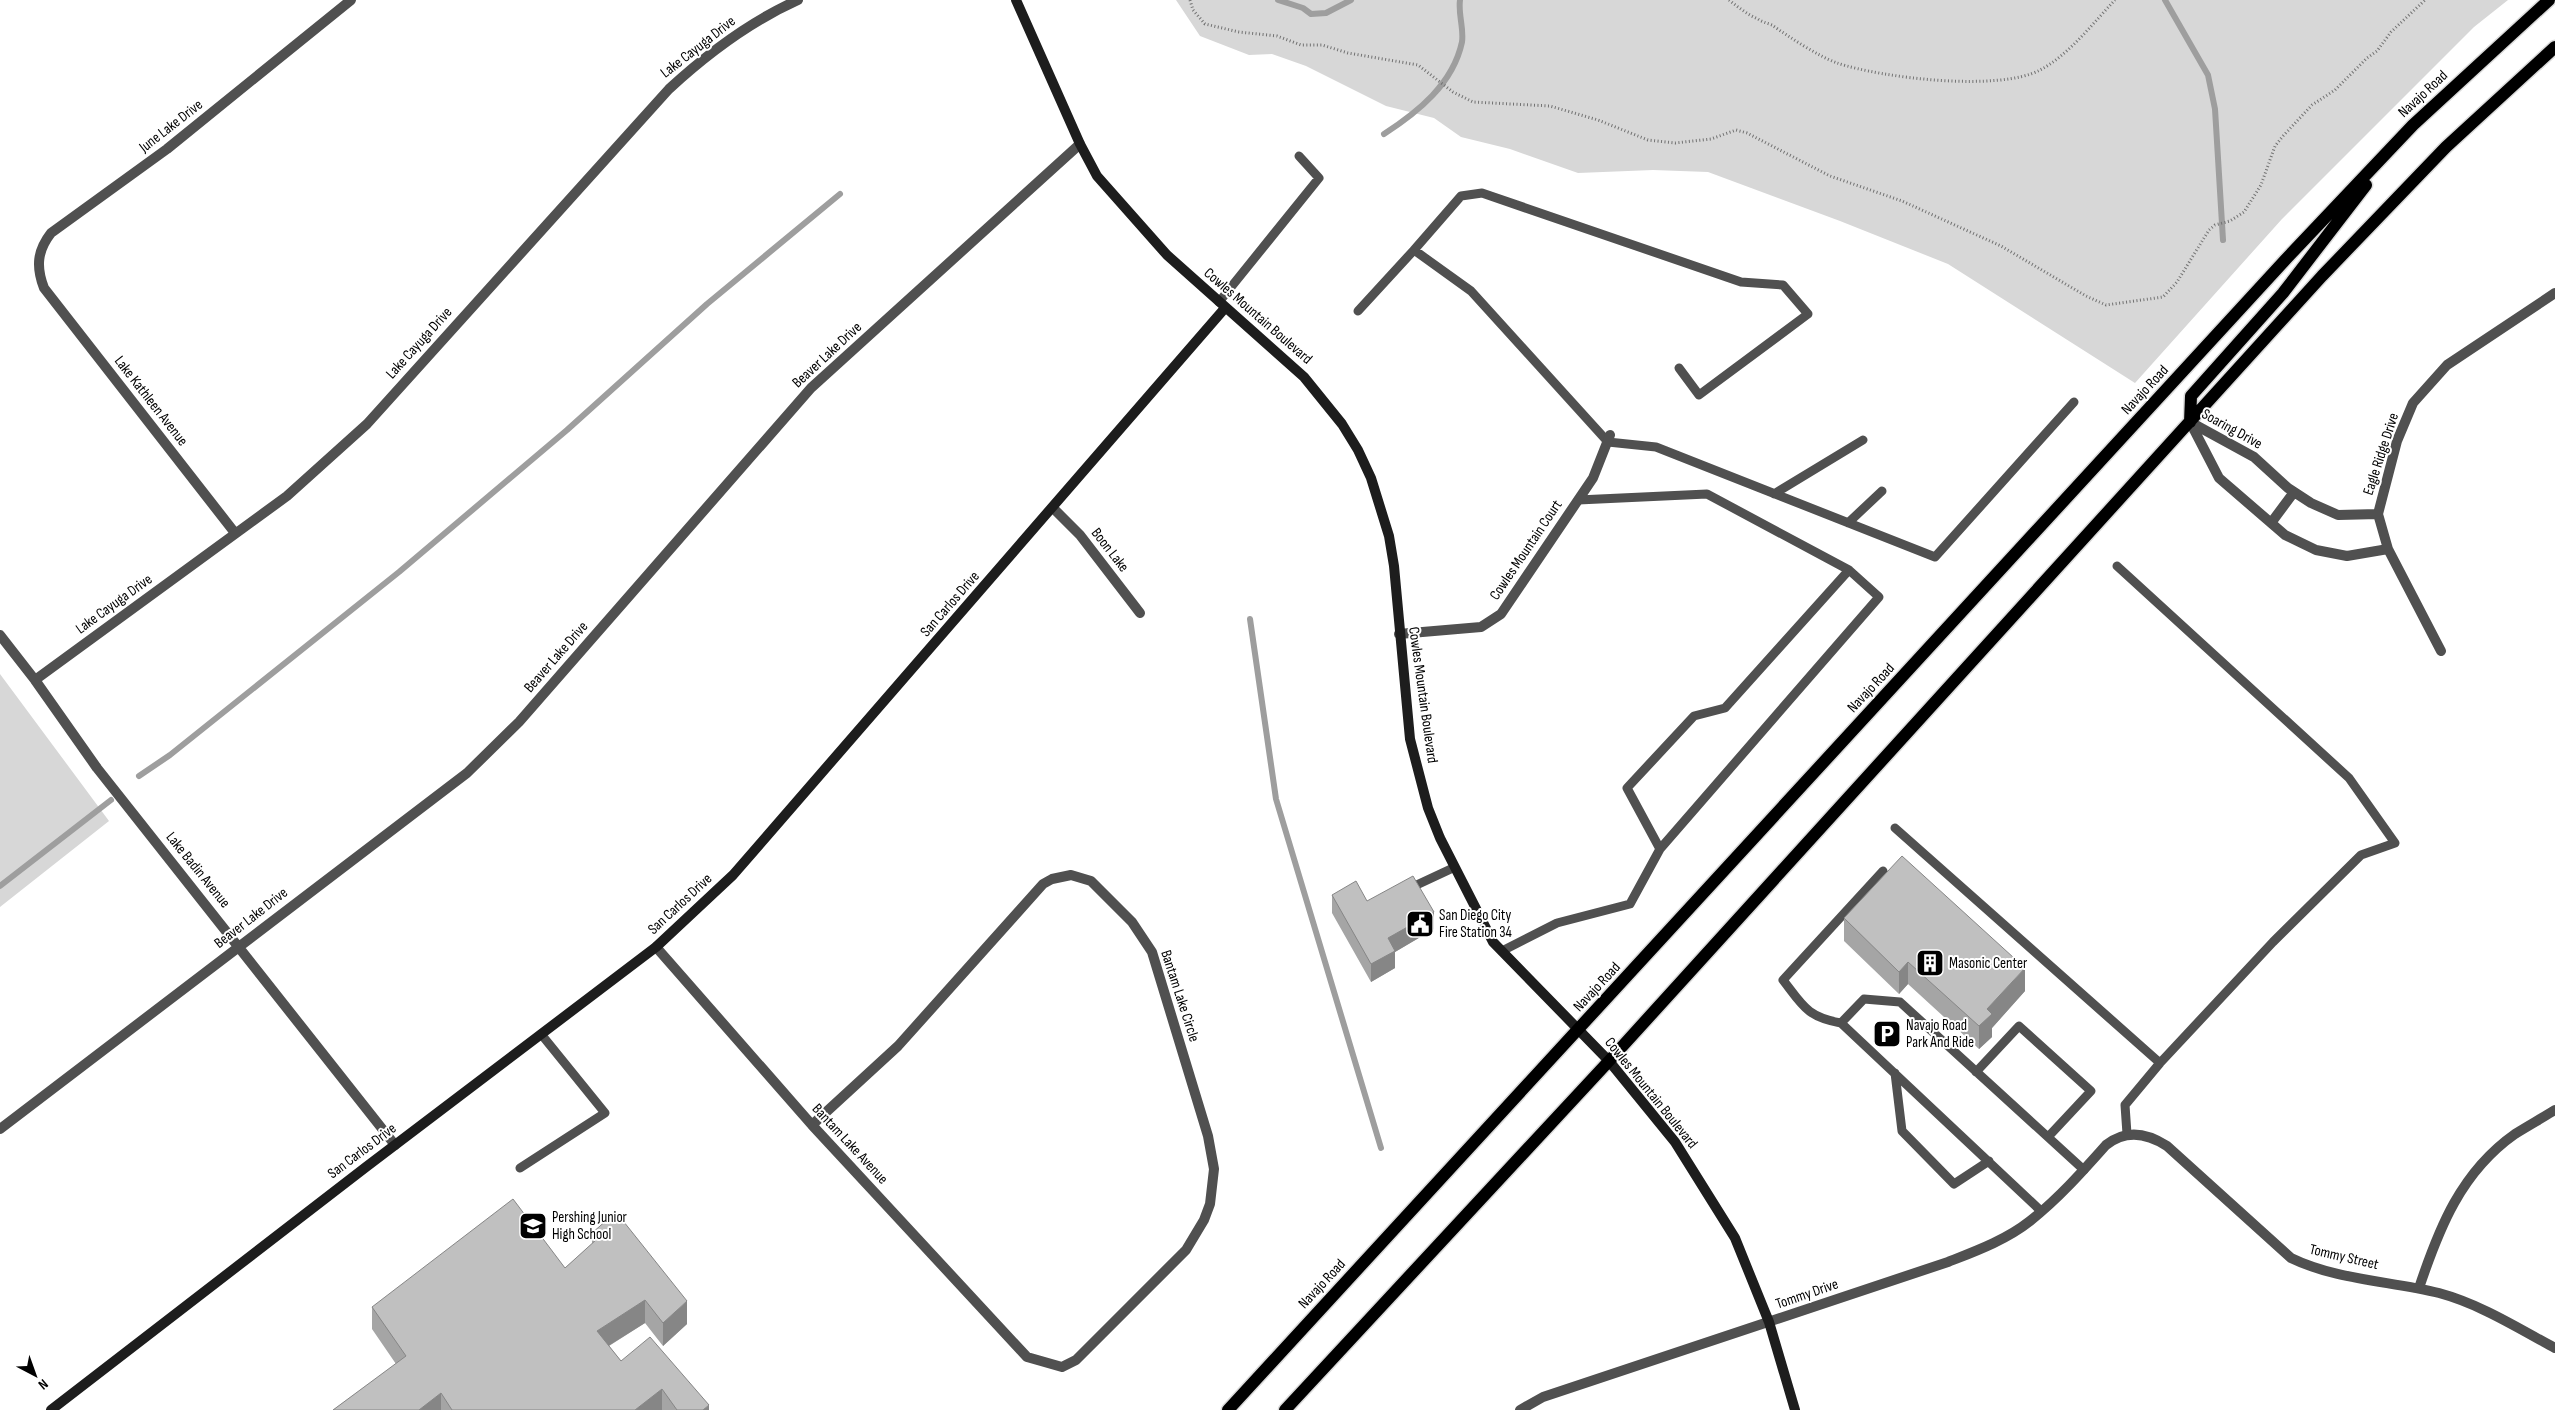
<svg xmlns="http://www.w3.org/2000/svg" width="2555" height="1410" font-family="'Sofia Sans Condensed',sans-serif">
  <rect width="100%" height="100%" fill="#fff"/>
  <!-- green -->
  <path fill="#d7d7d7" d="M 1176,0 L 2508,0 L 2474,27 L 2282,219 L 2135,383 L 1948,264 L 1840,221 L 1708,172 L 1653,170 L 1578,173 L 1510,149 L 1461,137 L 1434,118 L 1386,106 L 1306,66 L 1272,54 L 1249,55 L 1200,36 Z
    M 0,674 L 109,821 L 0,907 Z"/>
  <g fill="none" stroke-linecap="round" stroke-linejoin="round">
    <!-- stream -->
    <path stroke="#9e9e9e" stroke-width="6" d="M 1278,0 L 1303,8 L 1311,14 L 1326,13 L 1351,0
      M 2165,0 L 2208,75 L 2215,109 L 2223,240
      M 1384,134 C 1418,112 1453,84 1462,42 C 1464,28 1458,14 1460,0
      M 1250,619 L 1276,799 L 1381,1148
      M 139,776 L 170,755 L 399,572 L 567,430 L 707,304 L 840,194
      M 0,886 L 111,800"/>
    <defs>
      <path id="primary" d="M 2190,422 L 2191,396 L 2283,293 L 2366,185
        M 1228,1410 L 2287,258 L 2413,125 L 2549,0
        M 1285,1410 L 1609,1061 L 2322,276 L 2446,147 L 2555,47"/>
    </defs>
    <!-- primary casing -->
    <use href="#primary" stroke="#dbdbdb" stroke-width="15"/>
    <!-- path -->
    <path stroke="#727272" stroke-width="3" stroke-dasharray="1 2.5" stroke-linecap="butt" d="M 1190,0 L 1193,10 L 1205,24 L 1239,32 L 1277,36 L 1301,45 L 1322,45 L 1348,53 L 1418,65 L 1453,92 L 1473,102 L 1550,106 L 1598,120 L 1648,140 L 1675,143 L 1711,139 L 1736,130 L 1747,133 L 1830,176 L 1902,201 L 2001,246 L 2086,296 L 2106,305 L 2163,297 L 2177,282 L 2209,230 L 2215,225 L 2230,221 L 2244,212 L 2261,185 L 2275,146 L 2283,136 L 2312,105 L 2335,90 L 2367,58 L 2377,51 L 2391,32 L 2425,0
      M 1729,0 C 1738,7 1748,15 1758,19 C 1762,22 1767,23 1772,25 C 1789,37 1818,56 1837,63 C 1882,78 1999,92 2040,70 C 2069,55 2093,23 2115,0"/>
    <!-- lane -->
    <path stroke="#505050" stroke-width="9" d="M 1414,250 L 1461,196 L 1482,193 L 1741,282 L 1783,285 L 1808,314 L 1699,395 L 1679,368
      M 1219,302 L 1319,178 L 1299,156
      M 1358,311 L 1414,250 L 1471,291 L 1608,442 L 1656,447 L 1935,557 L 2074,402
      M 1774,494 L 1863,440
      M 1578,500 L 1707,494 L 1849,570
      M 1848,523 L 1882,491
      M 2117,566 L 2349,778 L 2395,843 L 2361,855 L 2273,942 L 2160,1063 L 2125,1105 L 2127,1134
      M 1895,828 L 2160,1063
      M 1883,871 L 1783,980 C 1803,1006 1807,1017 1841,1023 L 2041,1211
      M 1408,889 L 1453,868
      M 1502,951 L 1557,923 L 1630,904 L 1660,849 L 1879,597 L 1849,570 L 1725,708 L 1694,716 L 1627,788 L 1660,849
      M 1841,1023 L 1864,999 L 1900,1002 L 2084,1170
      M 1976,1072 L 2019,1026 L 2091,1091 L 2048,1137
      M 1895,1073 L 1902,1131 L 1954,1184 L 1989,1161
      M 520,1168 L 605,1113 L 541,1034"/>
    <!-- street -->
    <path stroke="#505050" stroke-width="10" d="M 2190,422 L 2219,478 L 2285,535 L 2316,550 L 2347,556 L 2388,549
      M 2190,422 L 2254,457 L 2288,488 L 2311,503 L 2338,515 L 2378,514
      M 1053,508 L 1080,535 L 1140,613
      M 2271,523 L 2294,492
      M 235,533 L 44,288 C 36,267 37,251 51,233 L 167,149 L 351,0
      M 1399,634 L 1481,627 L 1501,614 L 1593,478 L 1610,435
      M 0,635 L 35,680 L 97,768 L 395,1145
      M 2441,651 L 2388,549 L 2378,514 L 2397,441 L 2413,403 L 2447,365 L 2555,293
      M 35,680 L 287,496 L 367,424 L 669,89 C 708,53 749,22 798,0
      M 656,947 L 812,1125 L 1027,1357 L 1062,1367 L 1076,1360 L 1186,1250 L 1204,1220 L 1210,1204 L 1214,1169 L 1208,1136 L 1152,952 L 1132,922 L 1091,881 L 1071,875 L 1052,879 L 1043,884 L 898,1046 L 812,1125
      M 0,1129 L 467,773 L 519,722 L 811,388 L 1080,144
      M 2419,1288 C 2439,1228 2461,1172 2515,1134 C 2528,1126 2542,1118 2555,1110
      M 1520,1410 L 1543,1397 L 1948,1262 C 1976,1251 2006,1240 2030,1221 C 2058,1199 2082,1172 2106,1145 C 2126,1129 2147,1133 2167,1146 L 2291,1258 C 2336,1280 2391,1281 2439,1293 C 2480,1304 2518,1328 2555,1348"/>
    <!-- secondary -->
    <path stroke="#1d1d1d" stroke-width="10" d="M 1016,0 L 1080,144 L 1097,176 L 1167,255 L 1304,377 L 1342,424 L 1358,450 L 1371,478 L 1389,536 L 1394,566 L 1410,739 L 1428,808 L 1440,838 L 1493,942 L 1609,1061 L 1675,1142 L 1735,1238 L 1769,1322 L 1795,1410
      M 51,1410 L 366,1167 L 656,947 L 733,875 L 1225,308"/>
    <!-- primary -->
    <use href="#primary" stroke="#000" stroke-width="12"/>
  </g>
  <!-- wall -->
  <path fill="#a5a5a5" d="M 1332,895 L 1434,929 L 1395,952 L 1395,968 L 1371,982 L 1332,913 Z
    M 1844,918 L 2025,991 L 1992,1028 L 1992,1037 L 1979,1049 L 1908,984 L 1899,994 L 1844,941 Z
    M 592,1233 L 687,1324 L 663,1346 L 645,1323 L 609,1346 L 621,1361 L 709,1410 L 333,1410 L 396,1364 L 372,1329 L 372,1307 L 565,1268 L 592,1244 Z"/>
  <!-- shaded-wall -->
  <path fill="#868686" d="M 1434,912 L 1434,929 L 1395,952 L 1395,968 L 1371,982 L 1371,964 L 1388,938 Z
    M 1908,962 L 1908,984 L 1899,994 L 1899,972 Z
    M 2025,968 L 2025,991 L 1992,1028 L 1992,1037 L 1979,1049 L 1979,1026 L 1987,1009 Z
    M 645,1300 L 645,1323 L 597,1353 L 597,1331 Z
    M 687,1301 L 687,1324 L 663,1346 L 663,1323 Z
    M 662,1389 L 662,1410 L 635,1410 Z
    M 441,1393 L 441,1410 L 419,1410 Z
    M 709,1405 L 709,1410 L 703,1410 Z"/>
  <!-- building -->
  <path fill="#c0c0c0" stroke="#868686" d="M 1902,856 L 2025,968 L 1987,1009 L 1992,1014 L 1979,1026 L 1908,962 L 1899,972 L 1844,918 Z
    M 1413,876 L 1434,912 L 1388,938 L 1395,951 L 1371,964 L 1332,895 L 1356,881 L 1367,901 Z
    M 513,1199 L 565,1268 L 597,1239 L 592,1233 L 616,1212 L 687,1301 L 663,1323 L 645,1300 L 597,1331 L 621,1361 L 650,1337 L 709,1405 L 703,1410 L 677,1410 L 662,1389 L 635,1410 L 452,1410 L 441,1393 L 419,1410 L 333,1410 L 406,1356 L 372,1307 Z"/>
  <!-- icons -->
  <defs>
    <symbol id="civic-square" viewBox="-11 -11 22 22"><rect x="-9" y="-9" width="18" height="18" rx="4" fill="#000" stroke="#fff"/><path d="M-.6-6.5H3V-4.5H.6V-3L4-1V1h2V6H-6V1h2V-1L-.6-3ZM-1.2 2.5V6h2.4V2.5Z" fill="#fff"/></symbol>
    <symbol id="building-square" viewBox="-11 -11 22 22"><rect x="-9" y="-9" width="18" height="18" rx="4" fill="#000" stroke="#fff"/><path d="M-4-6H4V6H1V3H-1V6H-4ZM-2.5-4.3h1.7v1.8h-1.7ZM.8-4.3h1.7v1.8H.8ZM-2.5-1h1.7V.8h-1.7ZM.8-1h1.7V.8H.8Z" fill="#fff"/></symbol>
    <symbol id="parking-square" viewBox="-11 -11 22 22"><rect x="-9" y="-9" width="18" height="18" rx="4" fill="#000" stroke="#fff"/><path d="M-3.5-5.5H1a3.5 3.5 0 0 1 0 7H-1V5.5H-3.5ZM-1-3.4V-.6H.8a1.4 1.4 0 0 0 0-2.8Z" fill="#fff"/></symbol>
    <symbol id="school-square" viewBox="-11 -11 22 22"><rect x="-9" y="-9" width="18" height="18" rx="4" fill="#000" stroke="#fff"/><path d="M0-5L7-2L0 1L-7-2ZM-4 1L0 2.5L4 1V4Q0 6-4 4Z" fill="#fff"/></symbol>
  </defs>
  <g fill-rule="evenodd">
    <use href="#civic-square" x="1404" y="908" width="32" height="32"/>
    <use href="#building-square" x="1914" y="947" width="32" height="32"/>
    <use href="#parking-square" x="1871" y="1018" width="32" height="32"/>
    <use href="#school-square" x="517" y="1210" width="32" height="32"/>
  </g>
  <g text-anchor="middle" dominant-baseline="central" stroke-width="4" stroke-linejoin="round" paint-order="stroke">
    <!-- street labels -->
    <g font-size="15" fill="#000" stroke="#fff">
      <text transform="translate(698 47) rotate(-38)">Lake Cayuga Drive</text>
      <text transform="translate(2423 94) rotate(-43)">Navajo Road</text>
      <text transform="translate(171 126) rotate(-38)">June Lake Drive</text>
      <text transform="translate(1258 316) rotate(41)">Cowles Mountain Boulevard</text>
      <text transform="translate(419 343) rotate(-48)">Lake Cayuga Drive</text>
      <text transform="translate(827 355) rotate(-43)">Beaver Lake Drive</text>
      <text transform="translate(2145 390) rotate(-47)">Navajo Road</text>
      <text transform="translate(151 401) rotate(52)">Lake Kathleen Avenue</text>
      <text transform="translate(2232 429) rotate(29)">Soaring Drive</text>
      <text transform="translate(2381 454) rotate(-72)">Eagle Ridge Drive</text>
      <text transform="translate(1110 550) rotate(52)">Boon Lake</text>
      <text transform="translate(1526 550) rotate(-56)">Cowles Mountain Court</text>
      <text transform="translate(114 604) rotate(-36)">Lake Cayuga Drive</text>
      <text transform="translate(950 604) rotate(-49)">San Carlos Drive</text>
      <text transform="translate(556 657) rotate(-49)">Beaver Lake Drive</text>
      <text transform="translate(1871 688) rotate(-47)">Navajo Road</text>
      <text transform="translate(1423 695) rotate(82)">Cowles Mountain Boulevard</text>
      <text transform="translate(198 870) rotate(51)">Lake Badin Avenue</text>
      <text transform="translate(680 904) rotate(-43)">San Carlos Drive</text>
      <text transform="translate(251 918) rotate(-38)">Beaver Lake Drive</text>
      <text transform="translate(1597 987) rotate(-47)">Navajo Road</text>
      <text transform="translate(1180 996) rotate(72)">Bantam Lake Circle</text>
      <text transform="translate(1651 1093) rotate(51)">Cowles Mountain Boulevard</text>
      <text transform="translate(850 1144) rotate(47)">Bantam Lake Avenue</text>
      <text transform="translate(362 1151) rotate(-37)">San Carlos Drive</text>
      <text transform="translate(2344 1257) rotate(13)">Tommy Street</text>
      <text transform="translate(1322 1284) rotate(-47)">Navajo Road</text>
      <text transform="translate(1807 1294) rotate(-19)">Tommy Drive</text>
    </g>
    <!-- poi labels -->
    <g font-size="15" fill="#000" stroke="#fff" text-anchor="start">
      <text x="1439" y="915">San Diego City<tspan x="1439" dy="17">Fire Station 34</tspan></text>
      <text x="1949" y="963">Masonic Center</text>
      <text x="1906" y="1025">Navajo Road<tspan x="1906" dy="17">Park And Ride</tspan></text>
      <text x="552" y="1217">Pershing Junior<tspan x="552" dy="17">High School</tspan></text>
    </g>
  </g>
  <!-- north arrow -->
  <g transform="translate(35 1375) rotate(139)" stroke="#ffffff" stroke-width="4" paint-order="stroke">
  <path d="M0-4L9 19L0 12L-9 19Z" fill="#000000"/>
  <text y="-8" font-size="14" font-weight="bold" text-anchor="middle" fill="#000000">N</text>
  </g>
</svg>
